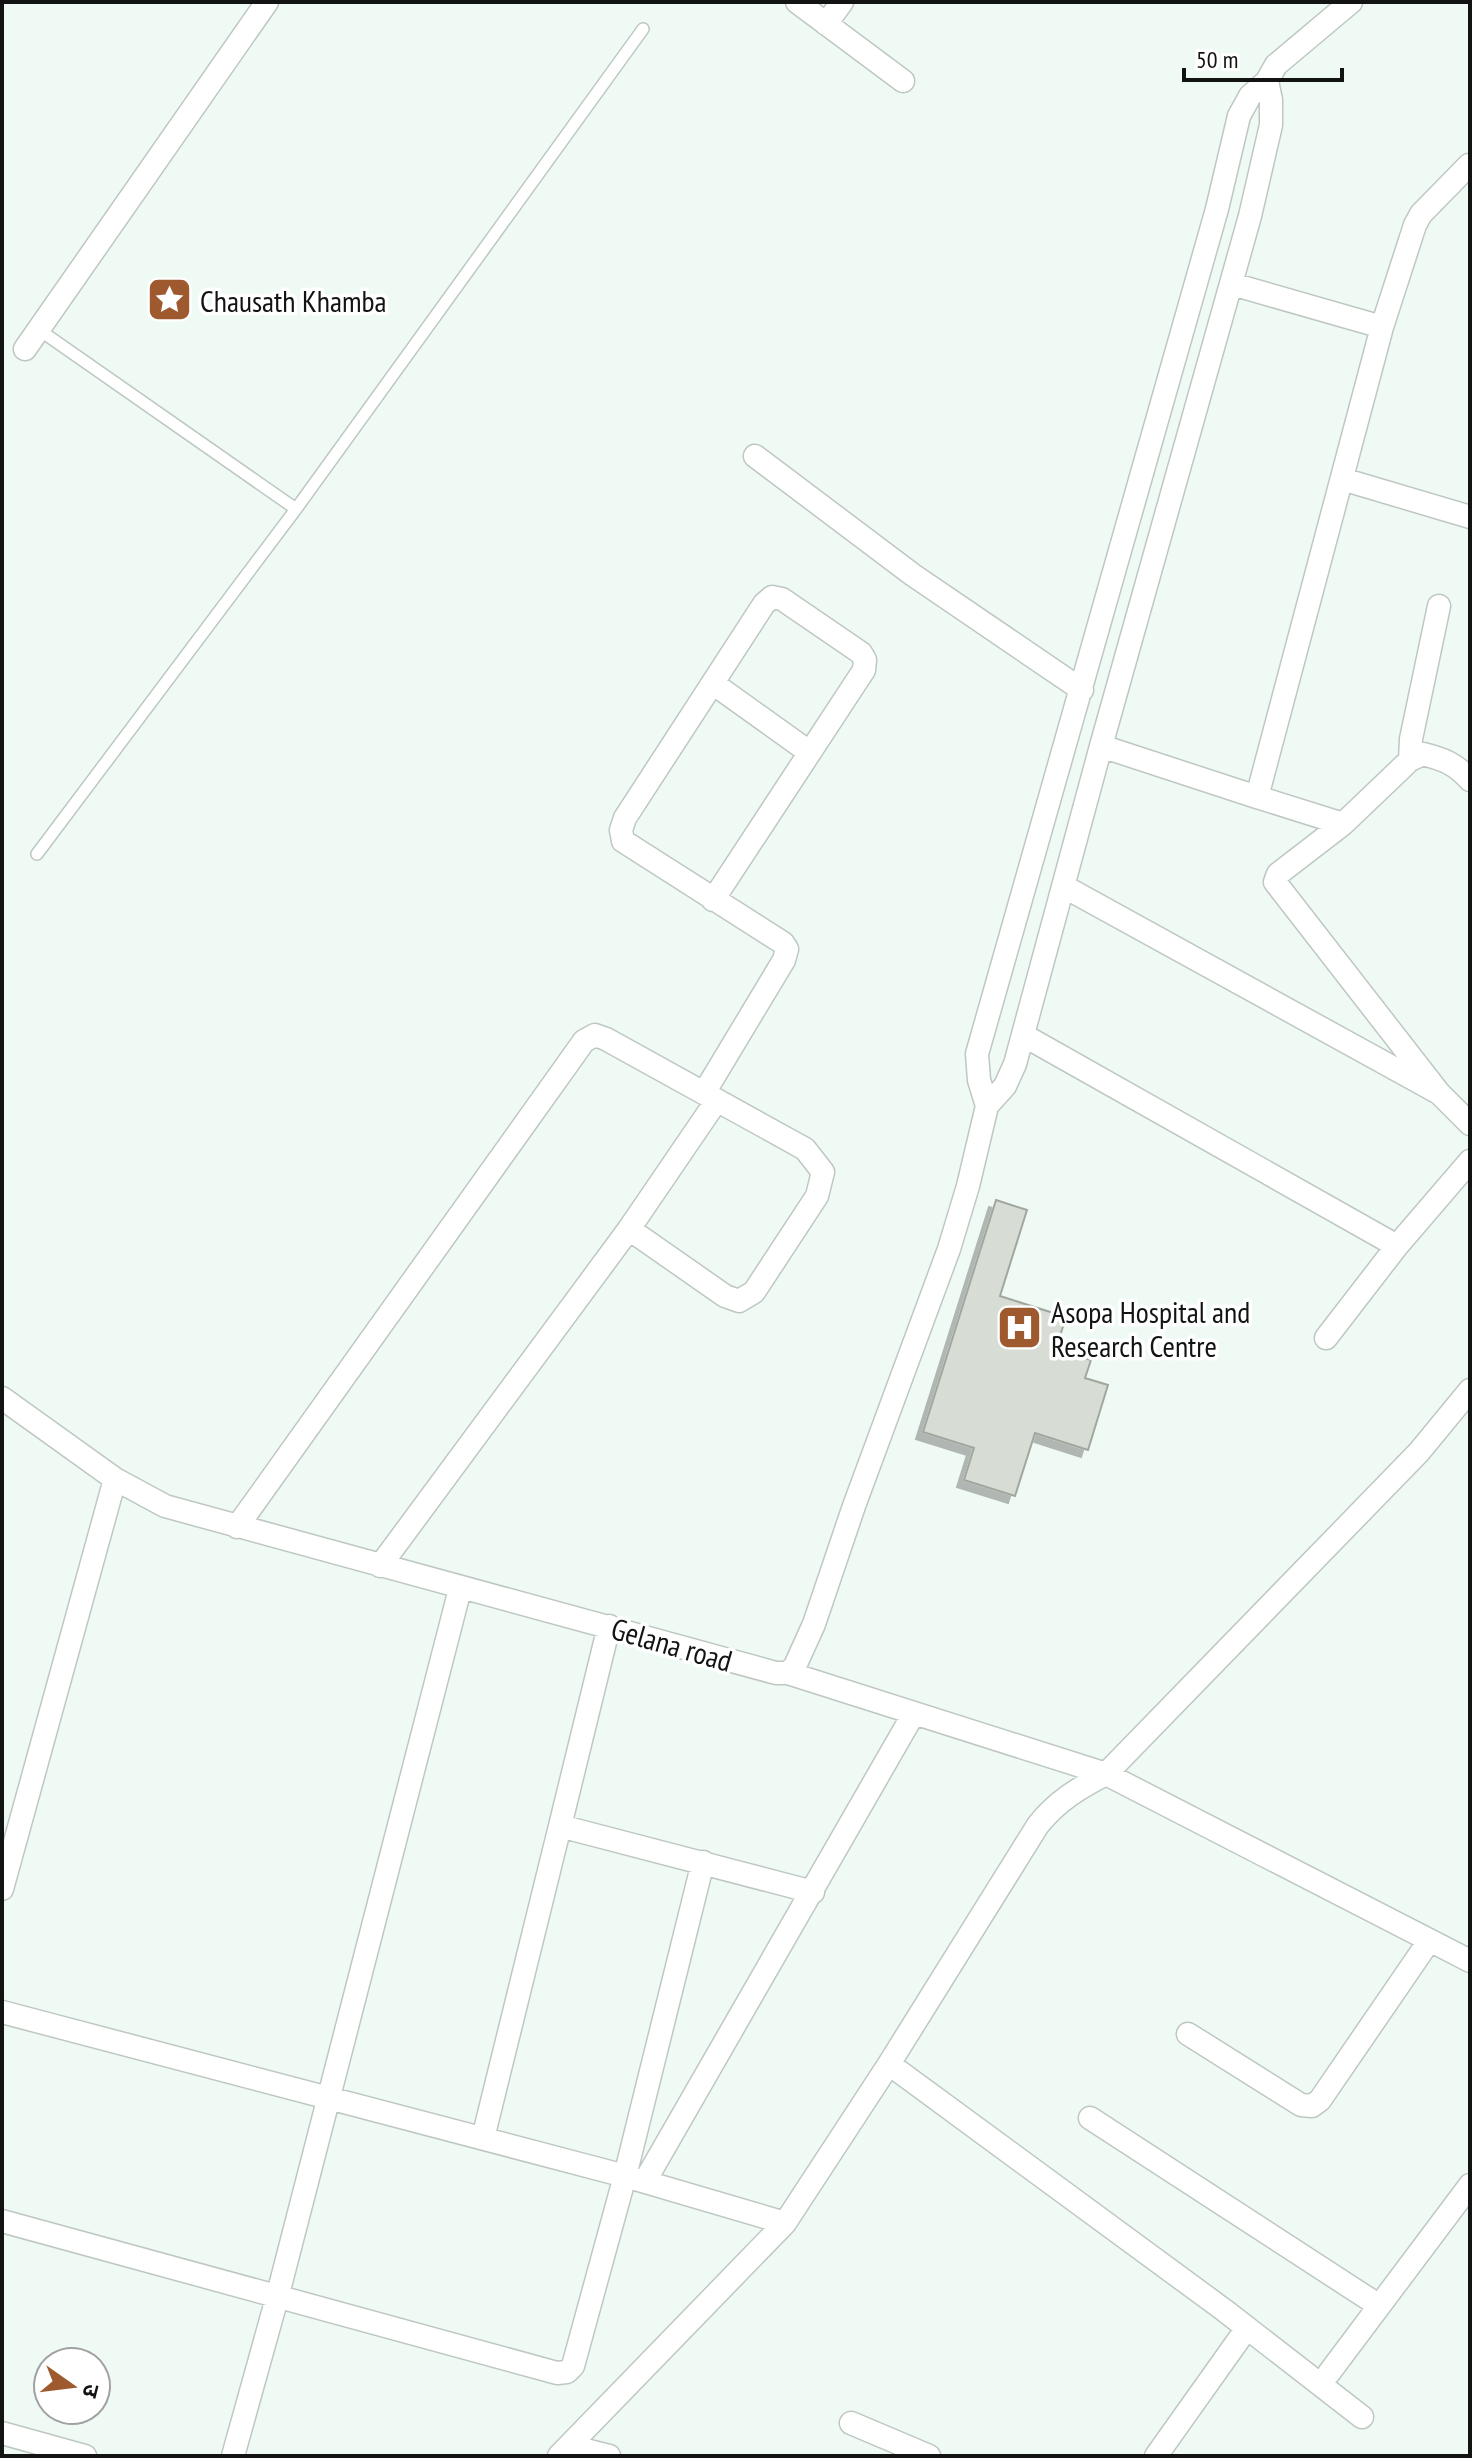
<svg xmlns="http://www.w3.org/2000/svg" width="1472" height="2458" font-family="'PT Sans Narrow','Noto Sans Devanagari',sans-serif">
  <defs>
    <filter id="shadow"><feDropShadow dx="-7" dy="7" stdDeviation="0" flood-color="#0004"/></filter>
  </defs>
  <rect width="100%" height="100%" fill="#f0faf4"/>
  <!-- building -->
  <path fill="#d7ddd4" stroke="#a1a79f" stroke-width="2" filter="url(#shadow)" d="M 996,1200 L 1027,1210 L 1000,1296 L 1066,1317 L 1056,1349 L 1091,1360 L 1085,1378 L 1108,1385 L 1088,1450 L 1035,1433 L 1015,1496 L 964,1480 L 974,1448 L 923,1432 Z"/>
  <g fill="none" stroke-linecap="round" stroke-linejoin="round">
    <defs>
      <path id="service" d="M 38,329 L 296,509
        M 37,854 L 296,509 L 643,29"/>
      <path id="minor" d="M 797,2 L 903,81
        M 826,24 L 842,2
        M 1469,165 L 1421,214 L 1415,225 L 1382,327 L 1257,797 L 1343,824 L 1410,760 L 1423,754 C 1443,759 1456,764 1470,780
        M 1232,284 L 1382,327
        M 25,349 L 267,2
        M 755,456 L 913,575 L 1082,690
        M 1342,479 L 1470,517
        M 714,684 L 809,752
        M 1101,746 L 1257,797
        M 1410,760 L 1411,739 L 1439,606
        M 1343,824 L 1278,874 L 1275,882 L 1439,1093 L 1470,1124
        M 1063,886 L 1439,1093
        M 1023,1035 L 1397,1246
        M 704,1093 L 784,960 L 787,949 L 783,943 L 623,841 L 621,830 L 625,818 L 764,604 L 772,597 L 782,599 L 861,653 L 865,660 L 864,670 L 713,900
        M 987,1106 L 979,1080 L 977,1054 L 1217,209 L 1239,116 L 1250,96 L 1267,81 L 1276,65 L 1351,2
        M 1326,1338 L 1397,1246 L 1470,1161
        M 2,1398 L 115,1479 L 165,1506 L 776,1673 L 788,1673 L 795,1666 L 814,1624 L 854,1506 L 949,1249 L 968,1186 L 987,1106 L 1005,1086 L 1015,1064 L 1101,746 L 1250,216 L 1271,125 L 1271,100 L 1267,81
        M 237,1527 L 584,1041 L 595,1035 L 606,1039 L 805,1149 L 823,1172 L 817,1196 L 754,1292 L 739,1301 L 725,1296 L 629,1229
        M 380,1566 L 629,1229 L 717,1100
        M 788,1673 L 1106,1774 L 1470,1961
        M 560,1826 L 609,1626
        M 2,1889 L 115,1479
        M 2,2012 L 625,2176 L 785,2223
        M 1188,2034 L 1301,2105 L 1312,2106 L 1320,2100 L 1429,1941
        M 889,2064 L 1224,2310 L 1362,2417
        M 1090,2118 L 1378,2305
        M 483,2138 L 560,1826 L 813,1892
        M 645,2181 L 914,1713
        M 2,2221 L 557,2373 L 567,2372 L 573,2366 L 625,2176 L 703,1862
        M 1329,2373 L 1470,2185
        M 851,2423 L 929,2456
        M 2,2433 L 85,2456
        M 569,2446 L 609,2456
        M 233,2456 L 277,2298 L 460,1589
        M 559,2456 L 785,2223 L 889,2064 L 1038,1825 C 1057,1801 1079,1788 1106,1774 L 1419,1452 L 1470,1390
        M 1156,2456 L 1247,2328"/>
    </defs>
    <!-- service casing -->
    <use href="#service" stroke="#bec8c1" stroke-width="14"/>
    <!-- minor casing -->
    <use href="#minor" stroke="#bec8c1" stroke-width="25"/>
    <!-- service -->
    <use href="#service" stroke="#fff" stroke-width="11"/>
    <!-- minor -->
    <use href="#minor" stroke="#fff" stroke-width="22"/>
  </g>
  <!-- icons -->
  <defs>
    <symbol id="sight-square" viewBox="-11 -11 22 22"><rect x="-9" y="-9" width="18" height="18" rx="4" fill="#9f592e" stroke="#fff"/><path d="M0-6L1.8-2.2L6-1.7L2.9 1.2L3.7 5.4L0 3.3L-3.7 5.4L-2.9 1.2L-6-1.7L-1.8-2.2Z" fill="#fff"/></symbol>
    <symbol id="hospital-square" viewBox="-11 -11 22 22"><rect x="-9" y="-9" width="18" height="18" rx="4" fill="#9f592e" stroke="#fff"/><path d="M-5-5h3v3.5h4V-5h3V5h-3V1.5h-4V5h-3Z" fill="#fff"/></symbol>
  </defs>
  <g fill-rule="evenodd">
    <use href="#sight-square" x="144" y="274" width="51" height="51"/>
    <use href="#hospital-square" x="994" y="1302" width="51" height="51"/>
  </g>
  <g text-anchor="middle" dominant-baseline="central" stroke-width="7" stroke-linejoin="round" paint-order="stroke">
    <!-- poi labels -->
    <g font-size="30" fill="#111412" stroke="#fff" text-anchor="start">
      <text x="200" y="300">Chausath Khamba</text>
      <text x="1051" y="1311">Asopa Hospital and<tspan x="1051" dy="34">Research Centre</tspan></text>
    </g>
    <!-- street labels -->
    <g font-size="30" fill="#111412" stroke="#fff">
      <text transform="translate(672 1644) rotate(16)">Gelana road</text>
    </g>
  </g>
  <!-- border -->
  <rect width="1472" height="2458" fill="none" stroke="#111412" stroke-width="8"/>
  <!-- north arrow -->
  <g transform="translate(72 2386) rotate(104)"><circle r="38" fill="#ffffff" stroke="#a0a1a0" stroke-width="2"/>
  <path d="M0-6L14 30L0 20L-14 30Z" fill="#9f592e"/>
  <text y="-12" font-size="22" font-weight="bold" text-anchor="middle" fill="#111412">उ</text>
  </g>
  <!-- scale -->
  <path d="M1184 68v12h158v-12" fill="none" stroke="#111412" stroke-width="4"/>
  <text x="1196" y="68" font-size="24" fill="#111412" stroke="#ffffff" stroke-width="6" paint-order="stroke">50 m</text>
</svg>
